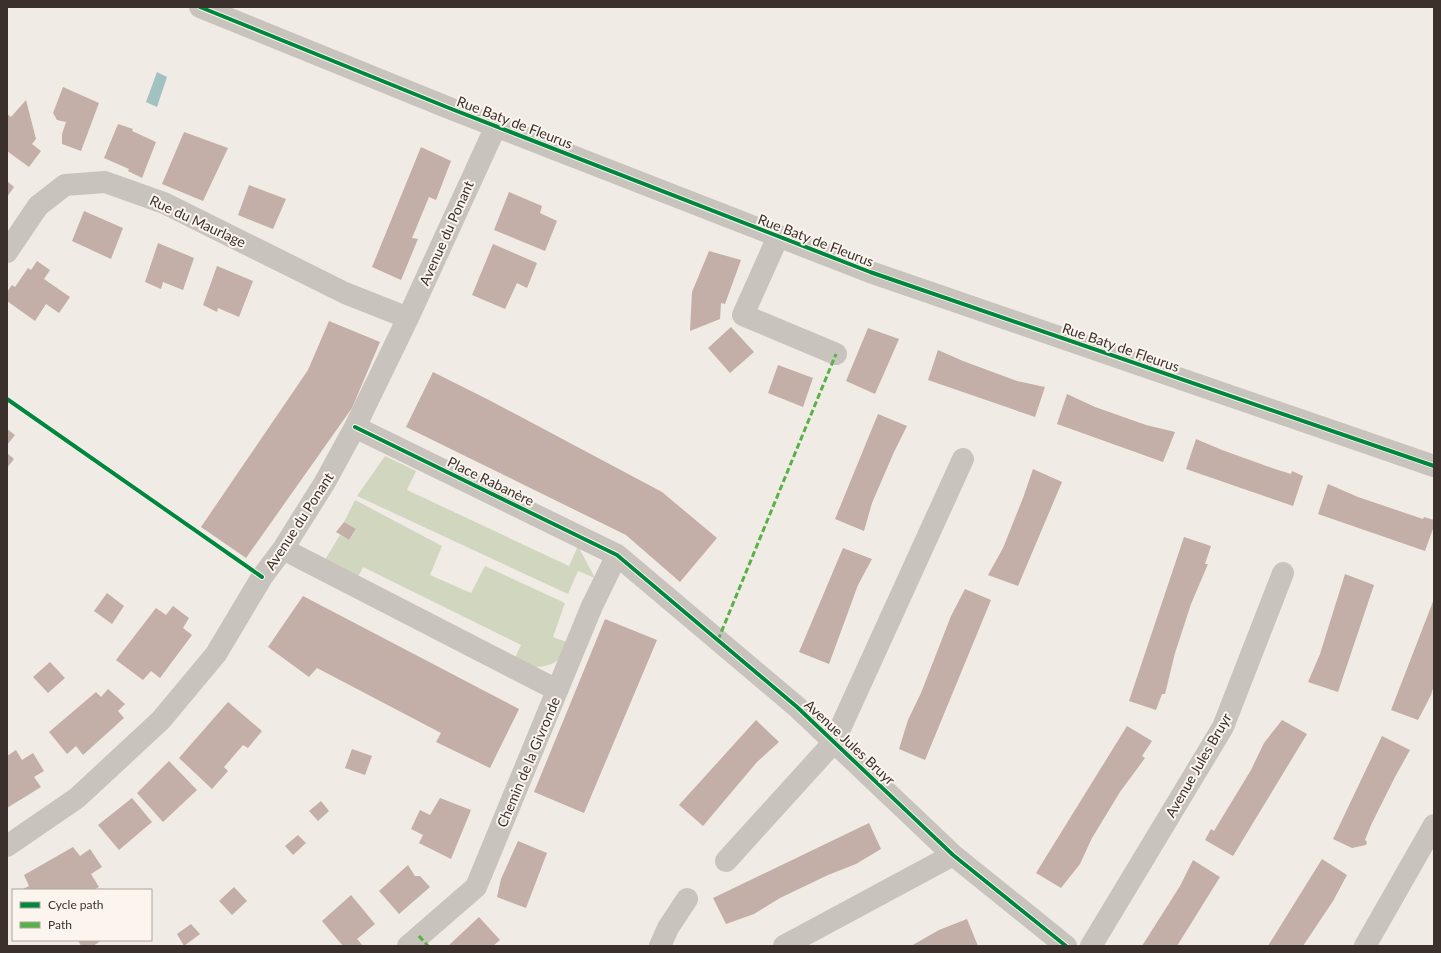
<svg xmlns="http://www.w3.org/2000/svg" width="1441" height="953" font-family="Lato,sans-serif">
  <rect width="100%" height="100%" fill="#f0ebe5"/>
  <!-- green -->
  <path fill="#d1d6bf" d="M 385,456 L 416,471 L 407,490 L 569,566 L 578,546 L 595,578 L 578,571 L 568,594 L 357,496 Z
    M 355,500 L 442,546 L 430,575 L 471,593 L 485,566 L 565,603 L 553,637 L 569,643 C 567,648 565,654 561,657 C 549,671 527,667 512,664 L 521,645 L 363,567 L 354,585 L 320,568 L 340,535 L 349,540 L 356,530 L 344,522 Z"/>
  <!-- water -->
  <path fill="#a1c2c1" d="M 157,72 L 167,77 L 157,107 L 146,102 Z"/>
  <!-- building -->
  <path fill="#c3afa7" d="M 63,87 L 99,103 L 81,151 L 62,144 L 62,134 L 66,122 L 57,120 L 53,113 Z
    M 26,100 L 36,139 L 32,144 L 41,151 L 29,167 L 7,151 L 7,114 L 11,117 Z
    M 118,124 L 133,129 L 132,131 L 156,142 L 142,178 L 128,171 L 129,169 L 104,158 Z
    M 184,132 L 228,148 L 203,201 L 162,184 Z
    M 421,147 L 451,161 L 436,200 L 429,197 L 412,238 L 418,239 L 401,280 L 372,267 Z
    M 7,181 L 14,187 L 7,197 Z
    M 249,185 L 286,199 L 273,229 L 238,215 Z
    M 509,192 L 542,206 L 540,213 L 557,221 L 545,251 L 494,230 Z
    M 84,211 L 123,228 L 111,259 L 72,241 Z
    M 158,243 L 194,258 L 183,290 L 163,282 L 161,289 L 145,282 Z
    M 493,244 L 537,263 L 527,288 L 517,283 L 505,309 L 472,295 Z
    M 709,251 L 741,260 L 725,304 L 721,303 L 720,319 L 690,331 L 692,292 Z
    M 37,261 L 50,270 L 44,279 L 70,297 L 59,313 L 46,304 L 35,321 L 7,301 L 7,292 L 12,285 L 15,287 L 28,268 L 31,270 Z
    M 217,266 L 253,281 L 239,317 L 218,308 L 217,312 L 203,305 Z
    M 329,321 L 380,342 L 352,408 L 246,558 L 201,527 L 308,370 Z
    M 731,327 L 754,352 L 730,373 L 708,348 Z
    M 868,328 L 899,339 L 875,394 L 846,381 Z
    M 938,350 L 963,361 L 1017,381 L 1045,387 L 1035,417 L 928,380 Z
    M 778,365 L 813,378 L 803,407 L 768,393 Z
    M 433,372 L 489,400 L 662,492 L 717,538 L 680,582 L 626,535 L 406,427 Z
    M 1067,394 L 1095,407 L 1146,425 L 1175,432 L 1163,462 L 1057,424 Z
    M 878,414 L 907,426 L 894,452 L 872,503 L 864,531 L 835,519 Z
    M 7,429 L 15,435 L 7,445 Z
    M 1196,439 L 1222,450 L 1275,469 L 1291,474 L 1292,471 L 1303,476 L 1293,506 L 1186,469 Z
    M 7,453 L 14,459 L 7,468 Z
    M 1033,469 L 1062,482 L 1018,586 L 988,575 L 1003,548 L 1023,498 Z
    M 1328,484 L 1358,497 L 1423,519 L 1424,517 L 1434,520 L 1434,526 L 1425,551 L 1318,514 Z
    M 344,522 L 356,529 L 349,540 L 336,532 Z
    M 1184,537 L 1211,546 L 1205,564 L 1208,564 L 1191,604 L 1175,653 L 1165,694 L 1162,694 L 1156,710 L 1129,701 Z
    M 843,548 L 872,559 L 858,585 L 829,664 L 799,652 Z
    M 1345,574 L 1374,585 L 1338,692 L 1308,682 L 1320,654 Z
    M 965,589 L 991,600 L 925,760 L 899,749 L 908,720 L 921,693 L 951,616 Z
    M 107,593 L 124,606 L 112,624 L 94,611 Z
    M 303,596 L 519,709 L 490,768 L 436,742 L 441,733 L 317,668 L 309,677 L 268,647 Z
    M 1434,599 L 1434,685 L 1431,695 L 1418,720 L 1391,710 Z
    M 173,606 L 189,618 L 183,628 L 192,635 L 160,678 L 151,671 L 143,680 L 116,660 L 156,608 L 166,615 Z
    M 605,619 L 657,640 L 584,813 L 534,792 Z
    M 50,662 L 65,678 L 48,693 L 33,677 Z
    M 108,689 L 125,704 L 118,711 L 124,718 L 83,755 L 76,746 L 67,754 L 49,732 L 96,692 L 101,697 Z
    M 228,702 L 262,731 L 248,748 L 243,745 L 224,767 L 228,771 L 212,789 L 179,758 Z
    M 756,720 L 779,742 L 757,762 L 703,826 L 679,805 Z
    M 1282,720 L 1307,734 L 1233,856 L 1205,840 L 1211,829 L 1214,831 L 1223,816 L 1251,770 L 1264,743 Z
    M 1127,726 L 1152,741 L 1142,756 L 1145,758 L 1120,792 L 1092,838 L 1080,864 L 1061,888 L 1036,873 Z
    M 1382,736 L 1410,750 L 1395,777 L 1371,825 L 1365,840 L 1367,842 L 1366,845 L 1352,848 L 1333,839 Z
    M 352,749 L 372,756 L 365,775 L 345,768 Z
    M 16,750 L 22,760 L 33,753 L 44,771 L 34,777 L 41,787 L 7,808 L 7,756 Z
    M 169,761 L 197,790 L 163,822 L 137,793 Z
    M 132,798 L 152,822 L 119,850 L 98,825 Z
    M 440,798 L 471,810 L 451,859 L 419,843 L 423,835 L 411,829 L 420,810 L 430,815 Z
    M 321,801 L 329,811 L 318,821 L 309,811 Z
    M 869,823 L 881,849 L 856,864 L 828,875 L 780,898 L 754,914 L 726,924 L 713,898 Z
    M 298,835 L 306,843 L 293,855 L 285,846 Z
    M 518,841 L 547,853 L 526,908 L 497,897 L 501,879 Z
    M 73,847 L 80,856 L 90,849 L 102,867 L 91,874 L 99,887 L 93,890 L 21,890 L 29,886 L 24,875 Z
    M 1322,859 L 1347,875 L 1333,901 L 1303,946 L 1268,946 Z
    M 1193,860 L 1220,877 L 1177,946 L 1142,946 L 1180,886 Z
    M 408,865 L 415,876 L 420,876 L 430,887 L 399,914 L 379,891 Z
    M 234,887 L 247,901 L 232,915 L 219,901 Z
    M 351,895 L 375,924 L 357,939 L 363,946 L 343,946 L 322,921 Z
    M 479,917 L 500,940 L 493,946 L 448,946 Z
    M 967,919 L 978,946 L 911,946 L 939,930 Z
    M 191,924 L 200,934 L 184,946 L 177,934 Z
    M 78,940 L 102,940 L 93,946 L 81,946 Z"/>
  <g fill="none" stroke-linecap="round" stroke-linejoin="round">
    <!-- minor -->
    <path stroke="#c9c3be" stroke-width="22" d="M 200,7 L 449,108 L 870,272 L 1434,466
      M 778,237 L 743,315 L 836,354
      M 7,252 L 38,206 L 65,185 L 105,182 L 164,203 L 345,293 L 408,318
      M 355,427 L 617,555 L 797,707 L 953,855 L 1066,946
      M 283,549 L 557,690
      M 7,846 L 77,798 L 161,720 L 216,654 L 262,577 L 283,549 L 325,482 L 355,427 L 408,318 L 496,126
      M 726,861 L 834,742 L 963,459
      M 408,946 L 476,887 L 592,606 L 617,555
      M 660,946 L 668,928 L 687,899
      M 784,946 L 953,855
      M 1091,946 L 1223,727 L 1283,573
      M 1365,946 L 1434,825"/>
    <!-- quiet -->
    <path stroke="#57b246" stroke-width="3" stroke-dasharray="6 3" stroke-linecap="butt" d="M 718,640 L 836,354
      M 419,936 L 428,946"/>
    <defs>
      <path id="cycleway" d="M 200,7 L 449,108 L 870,272 L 1434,466
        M 7,399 L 262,577
        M 355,427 L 617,555 L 797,707 L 953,855 L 1066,946"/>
    </defs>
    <!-- cycleway casing -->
    <use href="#cycleway" stroke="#fbf5ee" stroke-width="6"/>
    <!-- cycleway -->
    <use href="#cycleway" stroke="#00873e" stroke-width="4"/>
  </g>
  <g text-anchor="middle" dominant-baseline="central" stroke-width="4" stroke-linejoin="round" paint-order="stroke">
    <!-- street labels -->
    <g font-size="14" fill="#3b302b" stroke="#fbf5ee">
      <text transform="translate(515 122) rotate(21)">Rue Baty de Fleurus</text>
      <text transform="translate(198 221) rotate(25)">Rue du Maurlage</text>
      <text transform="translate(446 233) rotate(-66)">Avenue du Ponant</text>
      <text transform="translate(816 240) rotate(21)">Rue Baty de Fleurus</text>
      <text transform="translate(1121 347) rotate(19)">Rue Baty de Fleurus</text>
      <text transform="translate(491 481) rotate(26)">Place Rabanère</text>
      <text transform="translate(299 521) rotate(-57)">Avenue du Ponant</text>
      <text transform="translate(850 742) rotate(43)">Avenue Jules Bruyr</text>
      <text transform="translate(528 762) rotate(-67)">Chemin de la Givronde</text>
      <text transform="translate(1198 765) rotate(-60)">Avenue Jules Bruyr</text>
    </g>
  </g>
  <!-- border -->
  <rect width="1441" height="953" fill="none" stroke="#3b302b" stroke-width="16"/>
  <!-- legend -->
  <rect x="12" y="889" width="140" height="52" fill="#fbf5ee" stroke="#aea6a0"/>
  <rect x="20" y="902" width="20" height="6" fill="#00873e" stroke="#aea6a0"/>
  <text x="48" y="909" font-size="12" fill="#3b302b">Cycle path</text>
  <rect x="20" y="922" width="20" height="6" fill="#57b246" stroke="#aea6a0"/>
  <text x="48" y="929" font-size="12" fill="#3b302b">Path</text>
</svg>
